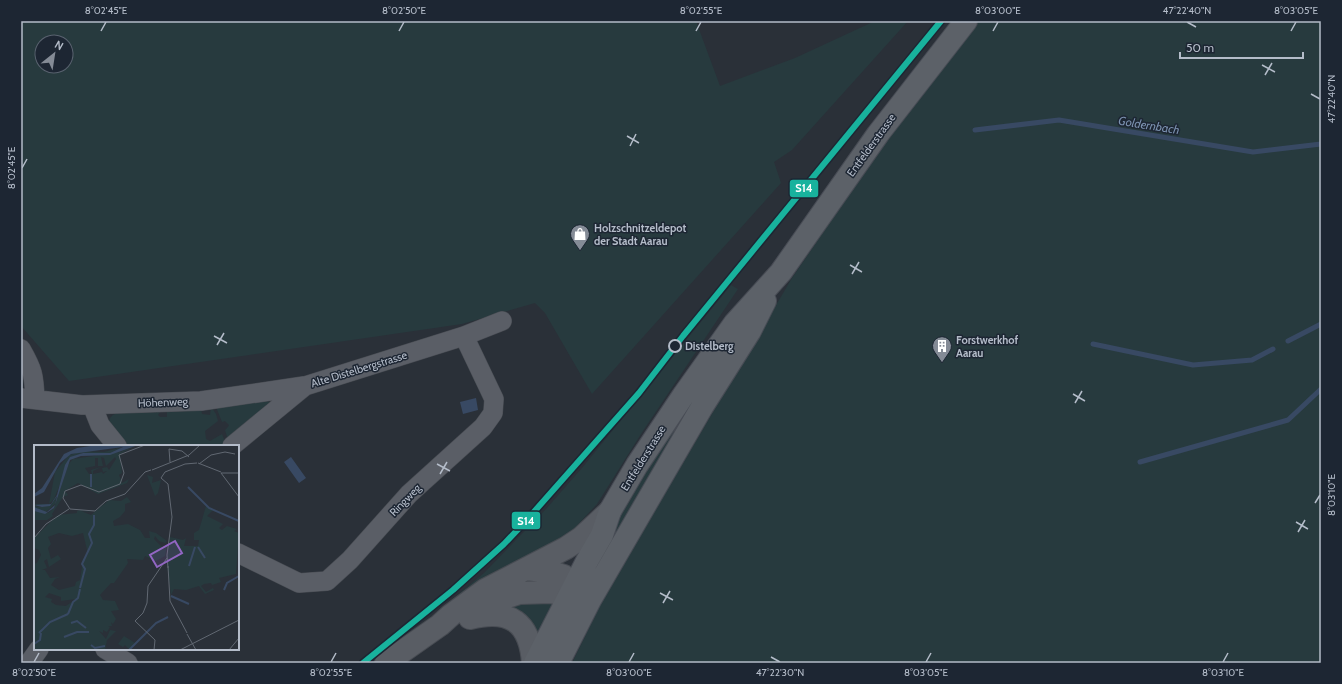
<svg xmlns="http://www.w3.org/2000/svg" width="1342" height="684" font-family="Cabin,sans-serif">
  <rect width="100%" height="100%" fill="#2a3038"/>
  <!-- green -->
  <path fill="#273a3e" fill-rule="evenodd" d="M 21,21 L 696,21 L 720,86 L 795,58 L 875,21 L 908,21 L 792,150 L 774,162 L 781,183 L 592,394 L 545,313 L 535,303 L 462,324 L 69,381 L 21,326 ZM 42,42 L 66,42 L 66,66 L 42,66 Z
    M 979,21 L 1321,21 L 1321,663 L 572,663 L 604,597 L 792,278 L 910,105 Z
    M 731,285 L 738,289 L 641,434 L 597,504 L 571,532 L 502,570 L 437,612 L 484,573 L 546,509 L 582,468 Z
    M 724,356 L 603,561 L 588,577 L 581,581 L 644,474 Z
    M 265,401 L 270,402 L 228,440 L 225,430 L 228,427 L 229,425 L 225,421 L 222,422 L 216,407 Z
    M 211,408 L 212,408 L 216,414 L 218,421 L 205,431 L 206,439 L 210,441 L 222,434 L 225,442 L 221,446 L 126,446 L 109,423 C 109,417 113,414 118,413 L 160,412 L 158,415 L 160,417 L 167,417 L 167,411 L 201,409 L 202,414 L 210,415 Z
    M 523,599 L 550,600 L 553,606 L 538,640 L 496,608 Z"/>
  <!-- water -->
  <path fill="#384963" d="M 476,398 L 478,410 L 463,414 L 460,402 Z
    M 291,457 L 306,478 L 299,483 L 284,462 Z"/>
  <g fill="none" stroke-linecap="round" stroke-linejoin="round">
    <!-- stream -->
    <path stroke="#384963" stroke-width="5" d="M 975,130 L 1059,120 L 1253,152 L 1321,144
      M 1288,341 L 1321,324
      M 1093,344 L 1193,365 L 1252,360 L 1273,349
      M 1140,462 L 1288,420 L 1321,389"/>
    <defs>
      <path id="minor" d="M 21,349 C 33,370 34,375 35,399
        M 21,398 L 82,405 L 201,401 L 304,386
        M 92,405 L 100,425 L 117,446
        M 232,446 L 305,386 L 464,336 L 502,321
        M 238,553 L 299,583 L 327,581 L 350,560 L 409,494 L 483,427 L 493,413 L 494,399 L 464,336
        M 105,649 L 128,663
        M 29,663 L 39,649"/>
      <path id="secondary" d="M 527,569 L 551,572 L 564,576 L 588,598
        M 482,605 L 519,593 L 551,592 L 587,600
        M 470,618 C 510,608 530,622 533,663
        M 386,663 L 440,625 L 451,615 L 485,590 L 566,548 L 581,538 L 610,511"/>
      <path id="primary" d="M 535,663 L 587,561 L 602,535 L 610,511 L 637,465 L 683,396 L 735,323 L 781,272 L 878,134 L 966,21
        M 558,663 L 590,600 L 702,407 L 750,331 L 765,301"/>
    </defs>
    <!-- minor casing -->
    <use href="#minor" stroke="#484c53" stroke-width="20"/>
    <!-- secondary casing -->
    <use href="#secondary" stroke="#484c53" stroke-width="24"/>
    <!-- primary casing -->
    <use href="#primary" stroke="#484c55" stroke-width="24"/>
    <!-- minor -->
    <use href="#minor" stroke="#5a5e66" stroke-width="19"/>
    <!-- secondary -->
    <use href="#secondary" stroke="#595d64" stroke-width="22"/>
    <!-- primary -->
    <use href="#primary" stroke="#5c6168" stroke-width="22"/>
    <defs>
      <path id="rail-1" d="M 363,663 L 453,590 L 504,544 L 525,522 L 639,393 L 683,336 L 941,21"/>
    </defs>
    <!-- rail-1 casing -->
    <use href="#rail-1" stroke="#1d2633" stroke-width="9"/>
    <!-- rail-1 -->
    <use href="#rail-1" stroke="#18b29d" stroke-width="6"/>
  </g>
  <!-- ticks -->
  <path fill="none" stroke="#b4bcc9" stroke-width="1.5" d="M 1187,22 L 1196,27M 101,31 L 106,22M 399,31 L 404,22M 696,31 L 701,22M 993,31 L 998,22M 1291,31 L 1296,22M 1262,65 L 1275,72M 1265,75 L 1272,63M 1311,94 L 1320,99M 627,136 L 639,143M 630,146 L 636,134M 22,168 L 27,159M 850,265 L 862,272M 852,274 L 859,262M 214,336 L 227,343M 217,345 L 224,333M 1073,394 L 1085,401M 1075,403 L 1082,391M 437,464 L 450,471M 440,474 L 447,462M 1315,503 L 1320,495M 1296,522 L 1308,529M 1298,532 L 1305,520M 660,593 L 673,600M 663,603 L 670,591M 771,657 L 780,662M 34,662 L 39,653M 331,662 L 336,653M 629,662 L 634,653M 926,662 L 931,653M 1223,662 L 1228,653"/>
  <!-- icons -->
  <defs>
    <symbol id="shop-pin" viewBox="-11 -11 22 30"><path d="M0 17L-7.5 6A9.5 9.5 0 1 1 7.5 6Z" fill="#848b96" stroke="#1d2633"/><path d="M-5-2.5h2.3a2.7 3.5 0 0 1 5.4 0H5L5.5 6h-11ZM-1.5-2.5h3a1.5 2.3 0 0 0-3 0Z" fill="#fff"/></symbol>
    <symbol id="building-pin" viewBox="-11 -11 22 30"><path d="M0 17L-7.5 6A9.5 9.5 0 1 1 7.5 6Z" fill="#848b96" stroke="#1d2633"/><path d="M-4-6H4V6H1V3H-1V6H-4ZM-2.5-4.3h1.7v1.8h-1.7ZM.8-4.3h1.7v1.8H.8ZM-2.5-1h1.7V.8h-1.7ZM.8-1h1.7V.8H.8Z" fill="#fff"/></symbol>
  </defs>
  <g fill-rule="evenodd">
    <use href="#shop-pin" x="569" y="223" width="22" height="30"/>
    <use href="#building-pin" x="931" y="335" width="22" height="30"/>
  </g>
  <!-- markers -->
  <circle fill="#1d2633" stroke="#b4bcc9" stroke-width="2" cx="675" cy="346" r="6"/>
  <g text-anchor="middle" dominant-baseline="central" stroke-width="3" stroke-linejoin="round" paint-order="stroke">
    <!-- street labels -->
    <g font-size="11" fill="#b4bcc9" stroke="#1d2633">
      <text transform="translate(871 145) rotate(-54)">Entfelderstrasse</text>
      <text transform="translate(359 369) rotate(-17)">Alte Distelbergstrasse</text>
      <text transform="translate(163 402) rotate(-2)">Höhenweg</text>
      <text transform="translate(643 458) rotate(-58)">Entfelderstrasse</text>
      <text transform="translate(405 500) rotate(-46)">Ringweg</text>
    </g>
    <!-- poi labels -->
    <g font-size="11" font-weight="bold" fill="#b4bcc9" stroke="#1d2633" text-anchor="start">
      <text x="594" y="228">Holzschnitzeldepot<tspan x="594" dy="13">der Stadt Aarau</tspan></text>
      <text x="956" y="340">Forstwerkhof<tspan x="956" dy="13">Aarau</tspan></text>
    </g>
    <!-- stop labels -->
    <g font-size="11" font-weight="bold" fill="#b4bcc9" stroke="#1d2633" text-anchor="start">
      <text x="685" y="346">Distelberg</text>
    </g>
    <!-- water labels -->
    <g font-size="12" font-style="italic" fill="#7c92b1" stroke="#1d2633">
      <text transform="translate(1149 125) rotate(9)">Goldernbach</text>
    </g>
  </g>
  <!-- overview -->
  <g transform="translate(34 445)">
    <rect width="205" height="205" fill="#2a3038"/>
    <path d="M 101,1 L 86,9 L 88,28 L 85,30 L 88,38 L 95,34 L 93,38 L 64,49 L 44,38 L 31,46 L 34,50 L 29,52 L 18,69 L 19,71 L 13,75 L 0,75 L 0,66 L 14,68 L 20,63 L 34,20 L 39,14 L 86,7 ZM 67,12 L 70,13 L 72,21 L 81,12 L 82,14 L 75,25 L 73,22 L 68,23 L 69,27 L 73,26 L 69,29 L 68,27 L 59,29 L 59,26 L 67,22 L 57,25 L 58,29 L 55,29 L 51,23 L 61,21 L 61,13 L 64,13 L 64,21 L 69,21 ZM 89,2 L 76,8 L 49,8 L 37,12 L 20,54 L 23,51 L 21,59 L 12,67 L 0,62 L 0,61 L 8,62 L 17,60 L 20,54 L 14,60 L 2,60 L 0,59 L 15,59 L 21,27 L 35,10 L 49,6 L 70,7 ZM 113,30 L 119,32 L 118,38 L 127,35 L 124,48 L 121,51 ZM 163,51 L 174,63 L 186,68 L 179,65 L 173,71 L 189,79 L 185,83 L 188,85 L 193,81 L 203,84 L 200,86 L 205,88 L 202,129 L 185,133 L 187,137 L 178,140 L 177,138 L 170,139 L 167,141 L 172,147 L 179,143 L 180,145 L 171,149 L 165,141 L 152,145 L 140,144 L 137,150 L 132,112 L 136,92 L 149,95 L 152,93 L 150,101 L 164,101 L 165,95 L 160,95 L 160,88 L 165,85 L 172,61 ZM 93,52 L 97,57 L 91,59 L 91,66 L 86,72 L 79,76 L 80,81 L 94,79 L 106,85 L 111,93 L 116,93 L 115,86 L 122,88 L 133,96 L 131,98 L 125,96 L 121,91 L 120,94 L 130,104 L 133,99 L 131,111 L 122,116 L 111,111 L 109,115 L 93,114 L 94,118 L 80,138 L 77,138 L 66,150 L 69,155 L 81,156 L 85,165 L 77,166 L 82,174 L 79,179 L 77,177 L 78,181 L 74,181 L 76,182 L 73,187 L 69,185 L 69,188 L 65,186 L 72,194 L 76,185 L 82,186 L 73,195 L 71,205 L 0,205 L 0,119 L 3,118 L 7,110 L 5,105 L 0,103 L 0,93 L 24,70 L 43,68 L 43,66 L 47,65 L 58,67 L 47,66 L 57,70 L 75,55 L 87,56 ZM 25,88 L 38,91 L 49,88 L 54,109 L 49,115 L 46,135 L 42,137 L 41,141 L 25,145 L 17,140 L 21,134 L 26,132 L 16,133 L 11,125 L 8,125 L 13,123 L 10,116 L 13,114 L 15,122 L 27,114 L 24,110 L 17,114 L 14,103 L 17,99 L 14,92 ZM 15,148 L 27,152 L 27,156 L 42,154 L 32,161 L 22,160 L 17,157 L 18,154 L 11,152 ZM 112,189 L 96,205 L 91,200 L 89,202 L 84,199 L 90,191 L 101,198 Z" fill="#273a3e" fill-rule="evenodd"/>
    <path d="M 63,0 L 104,0 L 76,10 L 47,11 L 36,15 L 20,63 L 11,69 L 0,66 L 0,62 L 13,67 L 21,60 L 23,51 L 16,61 L 8,62 L 0,60 L 17,59 L 23,50 L 31,20 L 36,12 L 49,8 L 76,8 L 89,2 L 37,9 L 26,18 L 10,47 L 0,52 L 0,49 L 8,43 L 30,9 L 43,3 Z" fill="#384963"/>
    <path fill="none" stroke="#384963" stroke-width="2" d="M 57,42 L 57,29M 154,42 L 175,63 L 205,76M 164,102 L 171,113M 155,121 L 161,102M 46,143 L 51,124 L 48,119 L 58,98 L 55,89 L 60,80 L 60,70M 190,145 L 193,138 L 205,131M 137,151 L 155,159M 34,169 L 39,157 L 44,153 L 46,144M 37,178 L 43,176 L 52,183M 5,188 L 16,177 L 34,169M 30,192 L 43,187 L 55,187M 0,199 L 6,195 L 7,188M 57,200 L 61,203 L 71,201M 95,205 L 122,178 L 134,172"/>
    <path fill="none" stroke="#616872" stroke-width="1" d="M 136,17 L 135,4 L 148,6 L 155,12M 164,18 L 187,27M 165,19 L 177,10 L 191,7 L 201,9M 118,25 L 155,10 L 166,0M 187,28 L 205,52M 187,28 L 205,28M 127,33 L 134,39 L 138,72 L 133,110 L 134,123M 127,33 L 131,27 L 151,19 L 163,18M 36,64 L 29,53 L 31,46 L 47,40 L 65,47 L 86,39 L 90,28 L 85,10 L 111,0M 36,64 L 61,66 L 72,56 L 91,49 L 111,27 L 117,25M 0,93 L 12,79 L 35,64M 134,121 L 136,156 L 153,188M 153,189 L 162,205M 120,205 L 121,195 L 101,176 L 109,168 L 113,158 L 114,141 L 133,113M 146,205 L 205,175M 195,205 L 205,193"/>
    <path fill="#9266c3" fill-opacity="0.15" stroke="#9266c3" stroke-width="2" d="M 141,96 L 148,108 L 123,122 L 116,110 Z"/>
    <rect width="205" height="205" fill="none" stroke="#b4bcc9" stroke-width="2"/>
  </g>
  <g stroke="#1d2633" stroke-width="1.5">
    <rect x="789" y="179" width="30" height="19" rx="4" fill="#18b29d"/>
    <rect x="511" y="511" width="30" height="19" rx="4" fill="#18b29d"/>
  </g>
  <g font-size="11" text-anchor="middle" font-weight="bold" fill="#fff">
    <text x="804" y="192">S14</text>
    <text x="526" y="525">S14</text>
  </g>
  <!-- border -->
  <rect width="1342" height="684" fill="none" stroke="#1d2633" stroke-width="44"/>
  <!-- north arrow -->
  <g transform="translate(54 54) rotate(30)"><circle r="19" fill="#1d2633" stroke="#59626f"/>
  <path d="M0-3L7 15L0 10L-7 15Z" fill="#848b96"/>
  <text y="-6" font-size="11" font-weight="bold" text-anchor="middle" fill="#b4bcc9">N</text>
  </g>
  <!-- scale -->
  <path d="M1180 52v6h123v-6" fill="none" stroke="#b4bcc9" stroke-width="2"/>
  <text x="1186" y="52" font-size="12" fill="#b4bcc9" stroke="#1d2633" stroke-width="3" paint-order="stroke">50 m</text>
  <rect x="22" y="22" width="1298" height="640" fill="none" stroke="#b4bcc9" stroke-width="1.5"/>
  <g font-size="10" text-anchor="middle" fill="#b4bcc9">
    <text x="106" y="14">8°02'45"E</text>
    <text x="404" y="14">8°02'50"E</text>
    <text x="701" y="14">8°02'55"E</text>
    <text x="998" y="14">8°03'00"E</text>
    <text x="1187" y="14">47°22'40"N</text>
    <text x="1296" y="14">8°03'05"E</text>
    <text transform="translate(1331 99) rotate(-90)" y="4">47°22'40"N</text>
    <text transform="translate(11 168) rotate(-90)" y="4">8°02'45"E</text>
    <text transform="translate(1331 495) rotate(-90)" y="4">8°03'10"E</text>
    <text x="34" y="676">8°02'50"E</text>
    <text x="331" y="676">8°02'55"E</text>
    <text x="629" y="676">8°03'00"E</text>
    <text x="780" y="676">47°22'30"N</text>
    <text x="926" y="676">8°03'05"E</text>
    <text x="1223" y="676">8°03'10"E</text>
  </g>
</svg>
